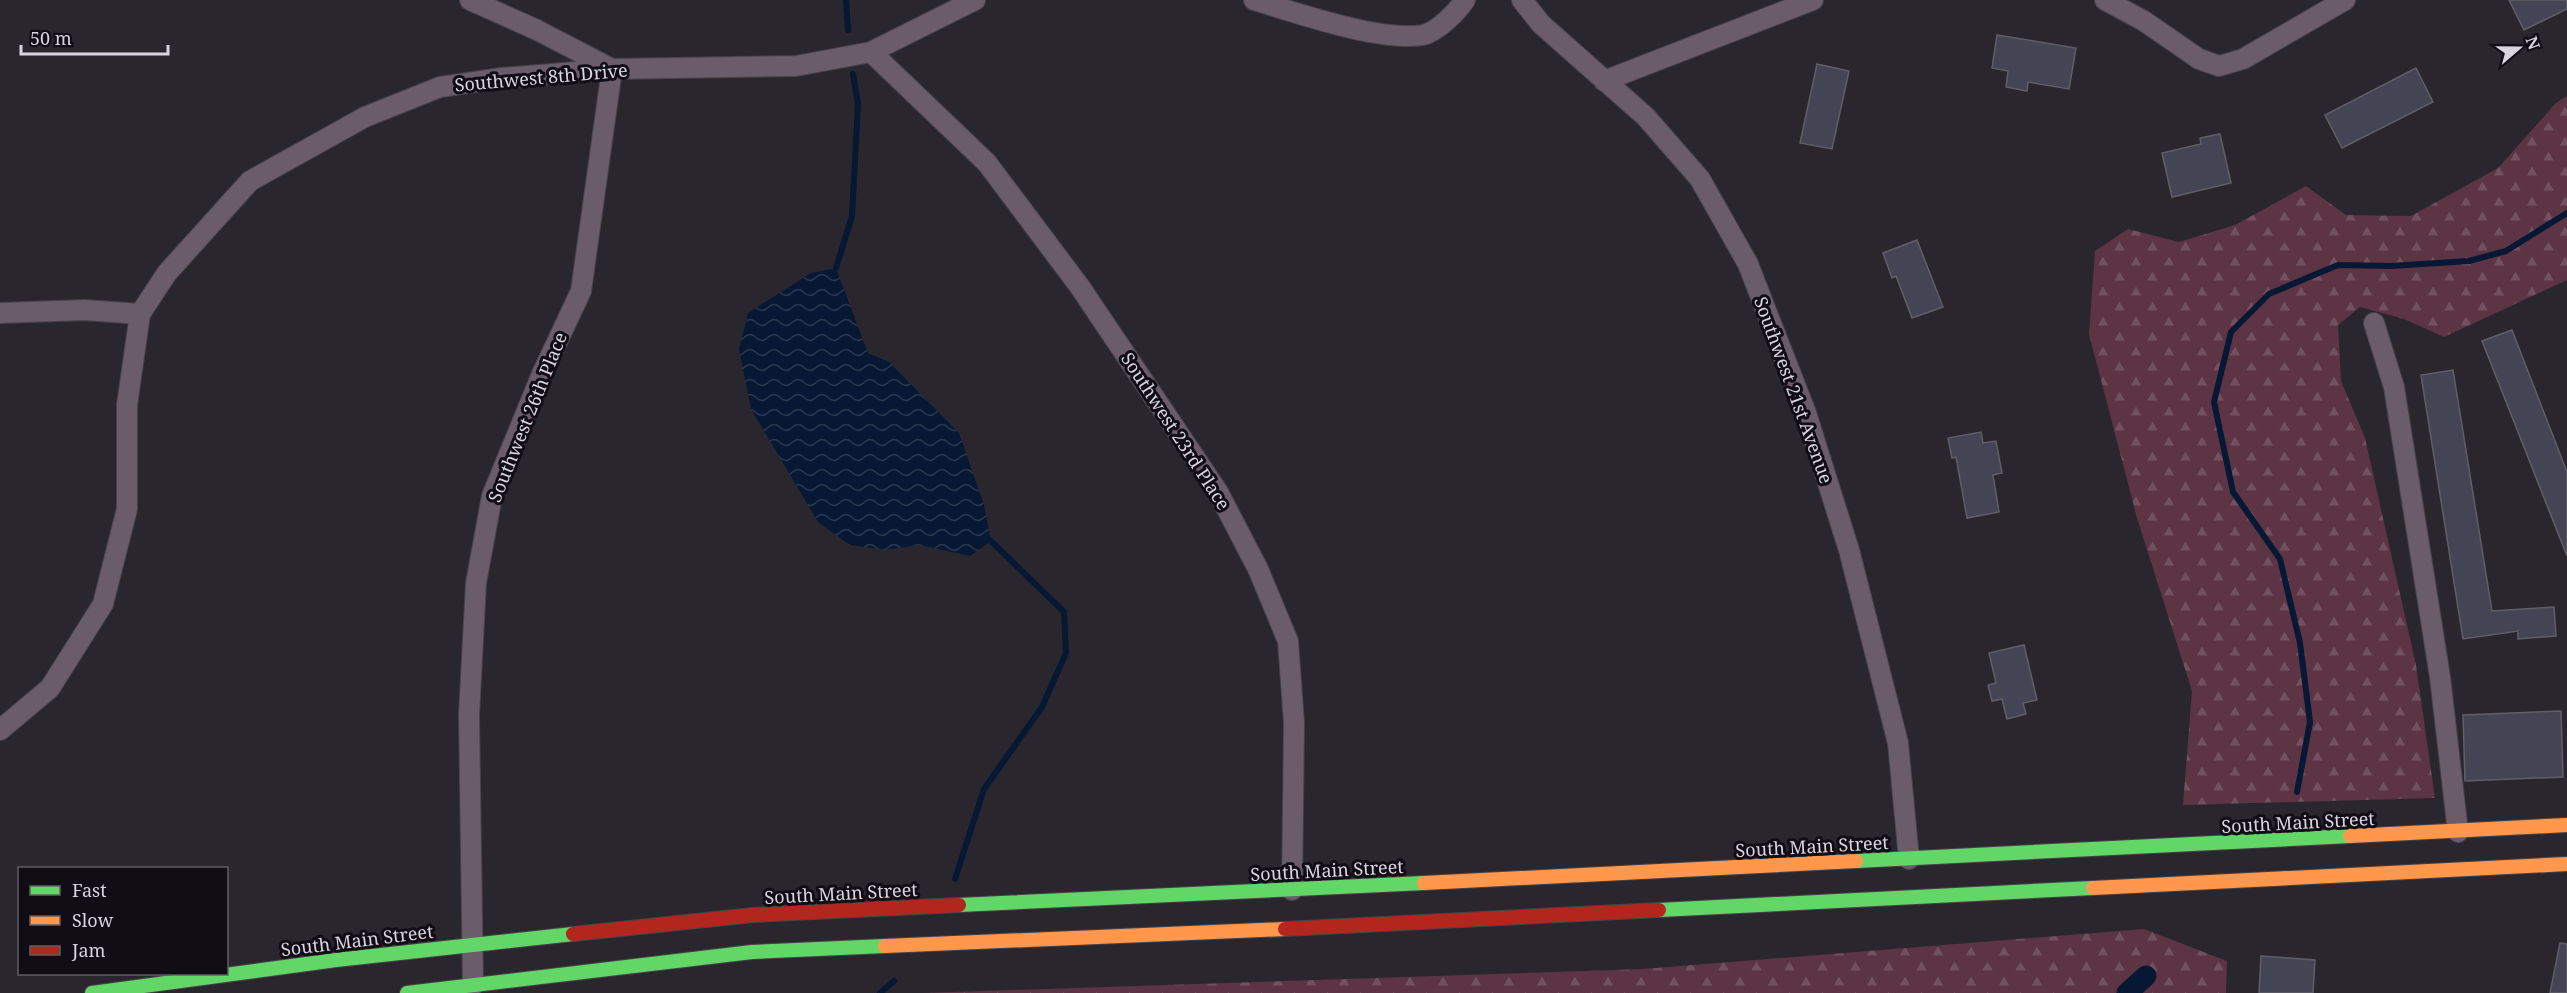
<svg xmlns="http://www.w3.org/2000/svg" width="2567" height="993" font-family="'Noto Serif',serif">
  <defs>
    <pattern id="forest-firs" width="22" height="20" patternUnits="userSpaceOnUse" patternTransform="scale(1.5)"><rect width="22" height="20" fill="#5c3444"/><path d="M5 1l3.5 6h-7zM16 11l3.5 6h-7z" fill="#73505f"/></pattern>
    <pattern id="water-waves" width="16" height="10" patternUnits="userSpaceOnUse" patternTransform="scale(1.5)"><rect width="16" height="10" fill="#061833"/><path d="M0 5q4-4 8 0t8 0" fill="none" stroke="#2a3950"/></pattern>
  </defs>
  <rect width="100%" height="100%" fill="#2a262e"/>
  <!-- forest -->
  <path fill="url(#forest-firs)" d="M 2567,96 L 2567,280 L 2444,337 L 2404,319 L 2360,307 L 2338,325 L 2341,381 L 2365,438 L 2416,665 L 2435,798 L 2183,805 L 2192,691 L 2137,518 L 2089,334 L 2095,251 L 2128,229 L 2179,242 L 2235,225 L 2306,186 L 2346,215 L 2411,216 L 2498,168 L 2556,103 Z
    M 2144,929 L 2227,961 L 2226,993 L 924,993 L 1643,969 Z"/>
  <!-- water -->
  <path fill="url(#water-waves)" d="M 836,268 L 868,353 L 889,362 L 959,433 L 984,505 L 991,541 L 970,556 L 920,545 L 884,550 L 850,545 L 818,522 L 751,409 L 739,349 L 748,313 L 811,273 Z"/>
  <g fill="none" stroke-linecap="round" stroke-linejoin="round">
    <!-- stream -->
    <path stroke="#061833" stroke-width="6" d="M 846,0 L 848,30
      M 836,268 L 852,216 L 858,104 L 853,74
      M 2297,792 L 2310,722 L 2300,643 L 2280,559 L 2233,492 L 2214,402 L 2231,332 L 2269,294 L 2338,265 L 2391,266 L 2469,261 L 2506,251 L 2567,213
      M 955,879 L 984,789 L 1042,707 L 1066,653 L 1064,612 L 991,541
      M 880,993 L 894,981"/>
    <!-- canal -->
    <path stroke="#061833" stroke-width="21" d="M 2127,993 L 2146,976"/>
  </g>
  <!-- building -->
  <path fill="#454454" stroke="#605f66" stroke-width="1.5" d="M 2509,0 L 2567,0 L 2567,9 L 2524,30 Z
    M 1997,35 L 2076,48 L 2069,89 L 2028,82 L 2027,91 L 2006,87 L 2008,71 L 1992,68 Z
    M 1817,64 L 1849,71 L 1832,149 L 1800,143 Z
    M 2416,68 L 2433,102 L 2342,148 L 2325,115 Z
    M 2220,134 L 2231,183 L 2172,197 L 2162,153 L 2201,144 L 2200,138 Z
    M 1917,240 L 1943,307 L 1912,318 L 1896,276 L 1892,278 L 1883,253 Z
    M 2512,330 L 2567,472 L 2567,556 L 2482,341 Z
    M 2453,370 L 2492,611 L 2554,607 L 2556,636 L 2518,639 L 2518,631 L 2463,639 L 2421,375 Z
    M 1981,432 L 1983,443 L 1996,441 L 2002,473 L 1993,475 L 1999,512 L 1967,518 L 1956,457 L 1952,458 L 1948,438 Z
    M 2024,645 L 2037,700 L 2023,703 L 2026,714 L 2007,719 L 2002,699 L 1992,701 L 1988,685 L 1996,683 L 1989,653 Z
    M 2561,711 L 2563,777 L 2465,781 L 2463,715 Z
    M 2560,943 L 2567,944 L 2567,993 L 2550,993 Z
    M 2261,956 L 2315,960 L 2313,993 L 2259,993 Z"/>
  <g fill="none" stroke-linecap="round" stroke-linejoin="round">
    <defs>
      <path id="street" d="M 470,0 L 537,30 L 612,69 L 581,291 L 542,374 L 492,496 L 476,583 L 469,715 L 473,985
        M 1254,0 C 1297,13 1380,42 1423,35 C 1437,32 1457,12 1465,0
        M 1522,0 L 1541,24 L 1646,117 L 1700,179 L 1748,264 L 1806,413 L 1849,550 L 1898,743 L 1909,859
        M 2105,0 L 2144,21 L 2199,59 L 2219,66 L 2243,59 L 2345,0
        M 871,52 L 987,163 L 1080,287 L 1218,492 L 1258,569 L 1288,641 L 1294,723 L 1292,890
        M 1604,81 L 1813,0
        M 0,313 L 85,310 L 140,314 L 167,273 L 250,181 L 365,117 L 440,87 L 502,78 L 612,69 L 796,66 L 871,52 L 975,0
        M 2374,323 L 2394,387 L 2440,677 L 2458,832
        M 0,730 L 50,688 L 103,604 L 127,509 L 127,405 L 140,314"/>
      <path id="fast" d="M 1856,861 L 2350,836
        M 959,905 L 1424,883
        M 1659,910 L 2093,888
        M 92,993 L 336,960 L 573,934
        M 407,993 L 752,952 L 885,946"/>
      <path id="slow" d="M 2350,836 L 2567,825
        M 1424,883 L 1856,861
        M 2093,888 L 2567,864
        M 885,946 L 1285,929"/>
      <path id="jam" d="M 1285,929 L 1659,910
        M 573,934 L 753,915 L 959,905"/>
    </defs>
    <!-- street casing -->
    <use href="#street" stroke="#464349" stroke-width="22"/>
    <!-- fast casing -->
    <use href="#fast" stroke="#464349" stroke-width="16"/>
    <!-- slow casing -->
    <use href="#slow" stroke="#464349" stroke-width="16"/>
    <!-- jam casing -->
    <use href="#jam" stroke="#464349" stroke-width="16"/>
    <!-- street -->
    <use href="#street" stroke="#6a5c69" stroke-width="20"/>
    <!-- fast -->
    <use href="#fast" stroke="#63d668" stroke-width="14"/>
    <!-- slow -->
    <use href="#slow" stroke="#ff974d" stroke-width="14"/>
    <!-- jam -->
    <use href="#jam" stroke="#b3261e" stroke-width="14"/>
  </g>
  <g text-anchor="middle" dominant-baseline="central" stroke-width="6" stroke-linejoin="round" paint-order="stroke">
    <!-- street labels -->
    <g font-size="18" fill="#d9d5df" stroke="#110d14">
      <text transform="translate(541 77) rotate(-5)">Southwest 8th Drive</text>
      <text transform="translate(1794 390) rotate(70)">Southwest 21st Avenue</text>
      <text transform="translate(527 417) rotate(-68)">Southwest 26th Place</text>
      <text transform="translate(1176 431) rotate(57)">Southwest 23rd Place</text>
      <text transform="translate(2298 822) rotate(-3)">South Main Street</text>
      <text transform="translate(1812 846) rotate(-3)">South Main Street</text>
      <text transform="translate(1327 870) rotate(-3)">South Main Street</text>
      <text transform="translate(841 893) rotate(-3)">South Main Street</text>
      <text transform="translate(357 940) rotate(-7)">South Main Street</text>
    </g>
  </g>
  <!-- legend -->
  <rect x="18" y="867" width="210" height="108" fill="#110d14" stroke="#615d65" stroke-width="1.5"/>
  <rect x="30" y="886" width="30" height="9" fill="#63d668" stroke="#615d65" stroke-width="1.5"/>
  <text x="72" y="897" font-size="18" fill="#d9d5df">Fast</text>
  <rect x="30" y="916" width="30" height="9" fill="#ff974d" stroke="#615d65" stroke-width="1.5"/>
  <text x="72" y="927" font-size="18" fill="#d9d5df">Slow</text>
  <rect x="30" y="946" width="30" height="9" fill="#b3261e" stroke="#615d65" stroke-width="1.5"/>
  <text x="72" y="957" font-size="18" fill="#d9d5df">Jam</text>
  <!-- north arrow -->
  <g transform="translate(2519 48) rotate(70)" stroke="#110d14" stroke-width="4.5" paint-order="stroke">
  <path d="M0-4.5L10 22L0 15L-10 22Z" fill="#d9d5df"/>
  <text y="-9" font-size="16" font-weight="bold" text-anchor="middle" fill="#d9d5df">N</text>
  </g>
  <!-- scale -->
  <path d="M21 45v9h147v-9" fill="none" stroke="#d9d5df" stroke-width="3"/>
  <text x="30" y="45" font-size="18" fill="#d9d5df" stroke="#110d14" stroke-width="4.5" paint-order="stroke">50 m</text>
</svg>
